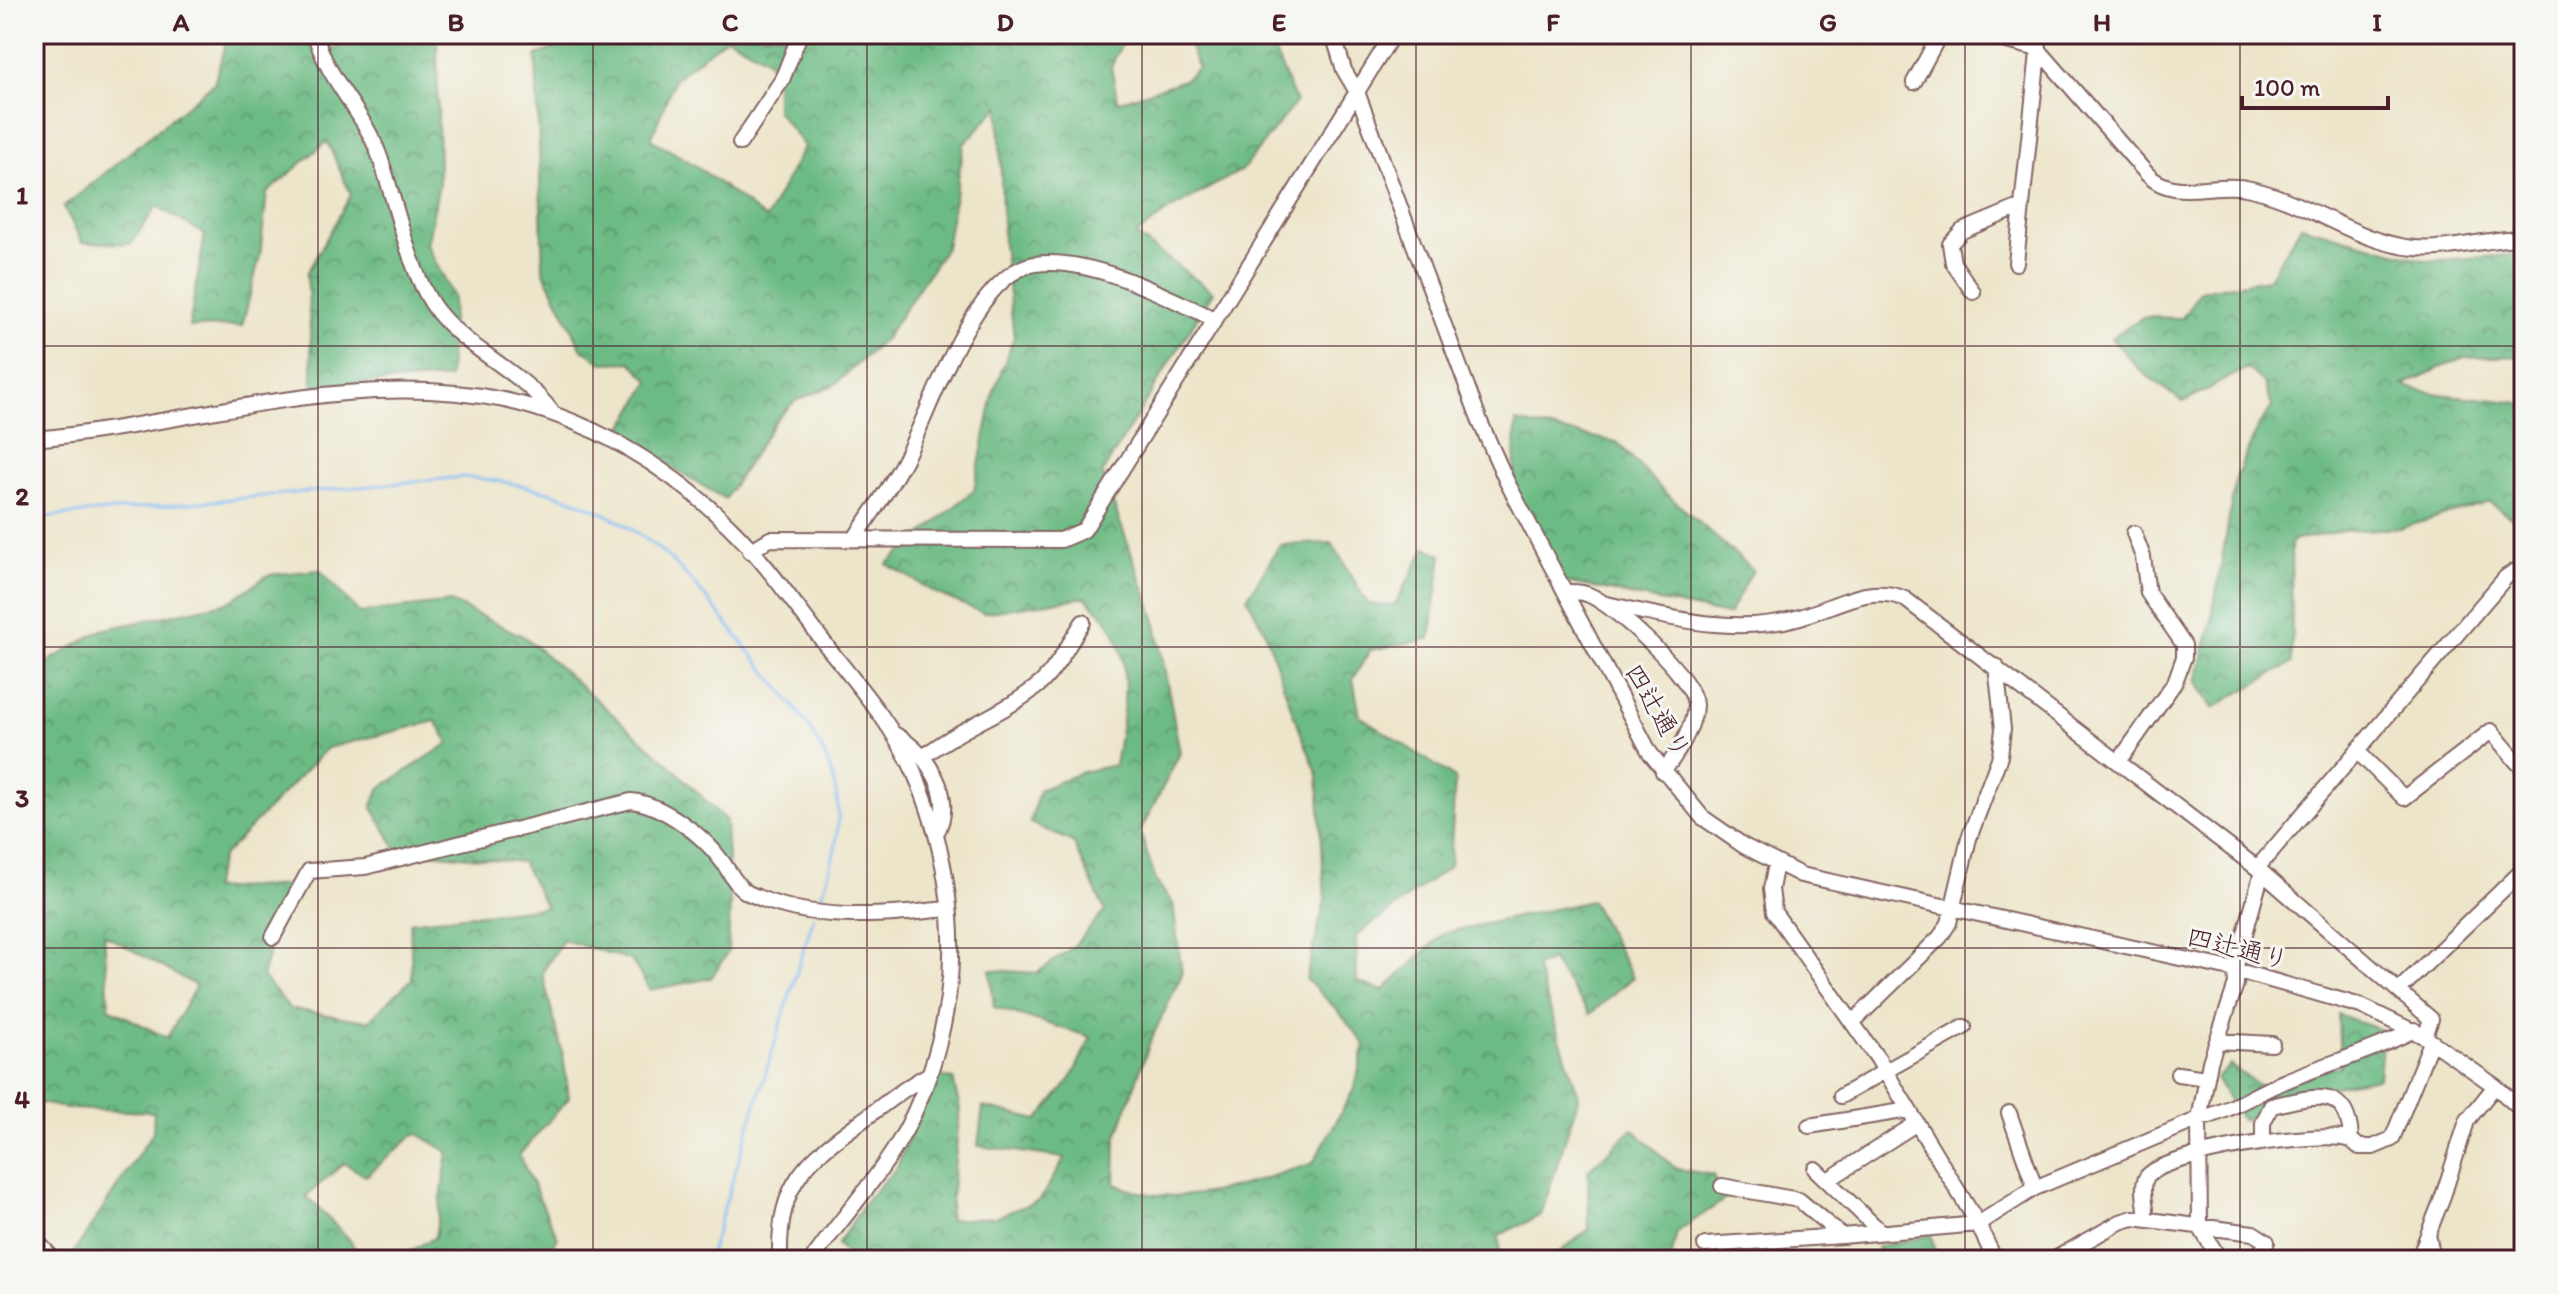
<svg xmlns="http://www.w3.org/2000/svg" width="2558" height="1294" font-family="Itim,'Klee One',sans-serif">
  <defs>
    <pattern id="forest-crowns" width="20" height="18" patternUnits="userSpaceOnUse" patternTransform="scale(2)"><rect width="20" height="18" fill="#6dbb84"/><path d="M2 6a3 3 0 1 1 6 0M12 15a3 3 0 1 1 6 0" fill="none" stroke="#5c976c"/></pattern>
  </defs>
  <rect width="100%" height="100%" fill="#f6f6f2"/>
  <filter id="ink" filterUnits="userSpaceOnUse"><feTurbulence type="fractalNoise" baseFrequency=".0125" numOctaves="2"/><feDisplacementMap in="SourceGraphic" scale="16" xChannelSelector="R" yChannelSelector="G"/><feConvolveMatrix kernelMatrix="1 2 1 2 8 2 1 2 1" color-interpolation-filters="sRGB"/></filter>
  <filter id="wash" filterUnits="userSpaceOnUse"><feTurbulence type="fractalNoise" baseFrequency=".006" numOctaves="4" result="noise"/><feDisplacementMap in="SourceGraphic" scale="32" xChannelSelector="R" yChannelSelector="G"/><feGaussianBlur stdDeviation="1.8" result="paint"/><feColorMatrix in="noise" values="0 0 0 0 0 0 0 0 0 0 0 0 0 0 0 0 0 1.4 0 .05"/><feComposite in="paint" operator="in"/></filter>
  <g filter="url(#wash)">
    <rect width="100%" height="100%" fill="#ede5c9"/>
    <!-- forest -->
    <path fill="url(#forest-crowns)" stroke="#5c6d58" stroke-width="2" fill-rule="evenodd" d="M 222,34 L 323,34 L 332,50 L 368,34 L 437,34 L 439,183 L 427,245 L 453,296 L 449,378 L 313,386 L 307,273 L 351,195 L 327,141 L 267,193 L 260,256 L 242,326 L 189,327 L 205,235 L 157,206 L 131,244 L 82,242 L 64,207 L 214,83 L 225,45 Z
      M 589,34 L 1126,34 L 1111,67 L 1118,102 L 1184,80 L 1198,68 L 1185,34 L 1267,34 L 1296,102 L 1242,170 L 1169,210 L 1136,235 L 1213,292 L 1102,473 L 1155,618 L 1180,753 L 1140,832 L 1156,881 L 1173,904 L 1182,974 L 1150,1042 L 1116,1139 L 1115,1184 C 1179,1213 1251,1182 1313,1163 L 1354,1089 L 1365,1045 L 1339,1012 L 1306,979 L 1325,900 L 1318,775 L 1294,716 L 1265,631 L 1247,598 L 1280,545 L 1332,543 L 1368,604 L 1394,606 L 1426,547 L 1442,555 L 1430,639 L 1370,650 L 1353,679 L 1360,716 L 1455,778 L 1450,866 L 1356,936 L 1357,982 L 1383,991 L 1444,933 L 1591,901 L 1633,977 L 1590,1014 L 1551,960 L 1536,967 L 1579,1096 L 1541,1215 L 1499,1235 L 1500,1260 L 854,1260 L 837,1245 L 869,1197 L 896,1169 L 934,1075 L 953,1079 L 960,1109 L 949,1220 L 996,1217 L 1040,1200 L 1065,1158 L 978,1146 L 983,1107 L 1038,1120 L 1071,1079 L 1091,1037 L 994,1007 L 990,970 L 1037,973 L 1073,947 L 1105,911 L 1073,842 L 1030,823 L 1039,790 L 1082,772 L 1115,765 C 1122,724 1135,663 1110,624 C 1104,614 1093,606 1085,597 L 983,613 L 938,594 L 887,564 L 974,490 L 993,394 L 1014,337 L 1003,244 L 999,106 L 964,144 L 946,247 L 884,340 L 834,385 L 795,401 L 776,420 L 725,499 L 618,436 L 650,381 L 631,362 L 603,363 L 582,349 L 543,270 L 536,56 ZM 727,37 L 765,58 L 776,73 L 776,110 L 804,146 L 766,219 L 695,165 L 651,139 L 675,78 Z
      M 2301,226 L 2427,261 L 2524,254 L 2524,356 L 2461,358 L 2403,385 C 2441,399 2484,396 2524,404 L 2524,526 L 2489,502 L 2401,528 L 2340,531 L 2291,541 L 2292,663 L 2213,708 L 2196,682 L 2210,629 L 2236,478 L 2258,427 L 2272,407 L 2264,383 L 2247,368 L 2183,402 L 2141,371 L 2111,338 L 2143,317 L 2182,318 L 2200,291 L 2268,279 Z
      M 1516,422 L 1617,442 L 1661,489 L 1753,570 L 1728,615 L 1561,581 L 1514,493 Z
      M 320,570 L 359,613 L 451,602 L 525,637 L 666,761 L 726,821 L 730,903 L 728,952 L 711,978 L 650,990 L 631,960 L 563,940 L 542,973 L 563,1055 L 569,1098 L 519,1155 L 558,1238 L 540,1260 L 69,1260 L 153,1132 L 154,1112 L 71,1109 L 34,1102 L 34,670 L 102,630 L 229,602 L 268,575 ZM 436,721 L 449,743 L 379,789 L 372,807 L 397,850 L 522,862 L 546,907 L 410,922 L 412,979 L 368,1021 L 290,1009 L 262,976 L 290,885 L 212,889 L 222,857 L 327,748 ZM 104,934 L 196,986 L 167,1038 L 109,1008 ZM 416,1133 L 448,1152 L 435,1237 L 402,1256 L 362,1259 L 348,1238 L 306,1196 L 344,1163 L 366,1176 Z
      M 2338,1014 L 2383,1031 L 2379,1078 L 2338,1085 L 2242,1120 L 2216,1079 L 2230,1065 L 2259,1086 L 2340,1066 Z
      M 1633,1129 L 1676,1169 L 1713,1175 L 1719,1192 L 1727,1198 L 1677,1232 L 1671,1260 L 1550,1260 L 1589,1229 L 1588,1170 Z
      M 1931,1235 L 1938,1260 L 1879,1260 L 1877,1247 Z"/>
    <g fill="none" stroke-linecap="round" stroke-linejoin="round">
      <!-- stream -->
      <path stroke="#85bbf4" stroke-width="3" d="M 34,518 L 463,477 C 538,483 613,506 669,558 C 703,589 730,629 760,664 C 792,704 828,741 836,793 C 843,833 831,869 818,906
        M 708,1260 L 814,916"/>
    </g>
  </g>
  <g filter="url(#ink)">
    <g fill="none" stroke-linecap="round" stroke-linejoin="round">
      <defs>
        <path id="minor" d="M 315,34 C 327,79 362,110 378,152 C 395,196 409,276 438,312 C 470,352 521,370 552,412
          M 1333,34 L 1344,70 L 1357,92 L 1481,424 L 1507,482 L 1650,753 L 1702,817 L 1744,846 L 1801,875 L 2235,970 L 2361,1006 L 2425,1037 L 2495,1086 L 2524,1112
          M 1980,34 L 2038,49 L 2147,174 C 2174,202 2213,181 2246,188 C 2305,199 2354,242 2414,248 C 2450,251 2488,238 2524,238
          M 1914,82 L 1940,34
          M 740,143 L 782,80 L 800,34
          M 2016,263 L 2040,34
          M 1973,292 L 1953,263 L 1950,244 L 1962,231 L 2022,206
          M 34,439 C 190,425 347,368 504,400 C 588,418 668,466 729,526 C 766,562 797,608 829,649 C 860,688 894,727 914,772 C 944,840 958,923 948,997 C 941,1046 923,1103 897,1145 C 872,1186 839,1221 812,1260
          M 855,538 C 873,511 893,484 907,455 C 932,406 974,273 1035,264 C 1089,256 1166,296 1214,319
          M 750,551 L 770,539 L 1061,540 L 1084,530 L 1393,34
          M 1565,592 C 1573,592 1581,591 1589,595 C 1614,605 1695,678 1695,705 C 1694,729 1677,754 1663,772
          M 1607,604 C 1670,618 1736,636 1800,617 C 1835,607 1870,583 1905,599 L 2257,868 L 2431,1019 L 2425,1037
          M 896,735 C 928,755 957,796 936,834
          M 2358,752 L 2404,798 L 2491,731 L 2517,762 L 2524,760
          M 923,757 C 959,728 1004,714 1040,684 C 1057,668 1070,642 1083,622
          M 2120,760 L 2175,682 L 2184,657 L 2184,645 L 2148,593 L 2143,557 L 2134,533
          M 1776,864 L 1771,889 L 1774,912 L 1878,1059 L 1978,1224 L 1995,1260
          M 2257,868 L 2506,577 L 2524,566
          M 273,937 L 309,871 L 365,867 L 631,801 C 662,804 703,835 721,860 C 729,870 736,887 748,893 C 812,923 880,916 948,909
          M 2399,990 L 2524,869
          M 1853,1022 L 1940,937 L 1949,923 L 1969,838 L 2000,756 L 2003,729 L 1996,666
          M 2217,1041 L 2272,1044
          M 2178,1074 L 2206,1078
          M 1841,1096 L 1964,1027
          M 2009,1113 L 2035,1188
          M 1809,1126 L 1909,1110
          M 2263,1141 L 2263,1123 L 2271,1106 C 2312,1097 2349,1083 2351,1140
          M 1815,1169 L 1881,1232
          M 1828,1180 L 1917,1123
          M 1722,1186 L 1799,1200 L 1842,1236 L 1978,1224 L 2035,1188 L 2199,1119 C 2227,1112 2248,1098 2274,1086 C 2320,1065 2368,1054 2414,1030
          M 2146,1209 C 2145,1201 2142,1186 2146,1178 C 2158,1154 2323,1129 2350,1140 C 2352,1140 2358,1146 2359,1147 L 2373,1147 L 2392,1139 L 2431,1042
          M 2428,1234 L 2433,1260
          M 34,1238 L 54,1260
          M 1705,1245 L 1842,1236
          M 780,1260 C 778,1180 806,1161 867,1117 C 887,1102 905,1087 928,1075
          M 2053,1260 L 2120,1222 L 2133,1218 L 2253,1233 L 2267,1242 L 2256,1260
          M 2220,1260 L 2200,1227 L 2199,1119 L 2210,1062 L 2236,984 L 2235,970 L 2262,872
          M 2418,1260 L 2443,1196 L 2467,1121 L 2495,1086"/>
      </defs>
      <!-- minor casing -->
      <use href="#minor" stroke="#836462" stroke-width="18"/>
      <!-- minor -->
      <use href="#minor" stroke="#fff" stroke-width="14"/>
    </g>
  </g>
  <!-- grid -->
  <path fill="none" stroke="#4a1f2b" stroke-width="2" stroke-opacity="0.55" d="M 318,34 L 318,1260M 593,34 L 593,1260M 867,34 L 867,1260M 1142,34 L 1142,1260M 1416,34 L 1416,1260M 1691,34 L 1691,1260M 1965,34 L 1965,1260M 2240,34 L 2240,1260M 34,346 L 2524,346M 34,647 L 2524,647M 34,948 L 2524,948"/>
  <g text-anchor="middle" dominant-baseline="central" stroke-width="6" stroke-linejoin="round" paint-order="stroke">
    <!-- street labels -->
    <g font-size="26" fill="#4a1f2b" stroke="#f6f6f2">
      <text transform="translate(1658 711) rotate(60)">四辻通り</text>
      <text transform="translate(2238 948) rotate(14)">四辻通り</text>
    </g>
  </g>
  <!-- margin -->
  <rect width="2558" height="1294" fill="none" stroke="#f6f6f2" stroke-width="88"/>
  <!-- scale -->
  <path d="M2242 96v12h146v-12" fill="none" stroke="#4a1f2b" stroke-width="4"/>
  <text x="2254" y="96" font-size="24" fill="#4a1f2b" stroke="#f6f6f2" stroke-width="6" paint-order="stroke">100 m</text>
  <rect x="44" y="44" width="2470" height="1206" fill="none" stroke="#4a1f2b" stroke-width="3"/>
  <g font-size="26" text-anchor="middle" font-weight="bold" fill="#4a1f2b">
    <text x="181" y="31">A</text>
    <text x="456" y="31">B</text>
    <text x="730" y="31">C</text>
    <text x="1005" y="31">D</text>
    <text x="1279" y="31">E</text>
    <text x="1553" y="31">F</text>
    <text x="1828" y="31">G</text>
    <text x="2102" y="31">H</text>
    <text x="2377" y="31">I</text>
    <text x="22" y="204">1</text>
    <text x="22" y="505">2</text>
    <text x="22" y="807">3</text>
    <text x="22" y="1108">4</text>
  </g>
</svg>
